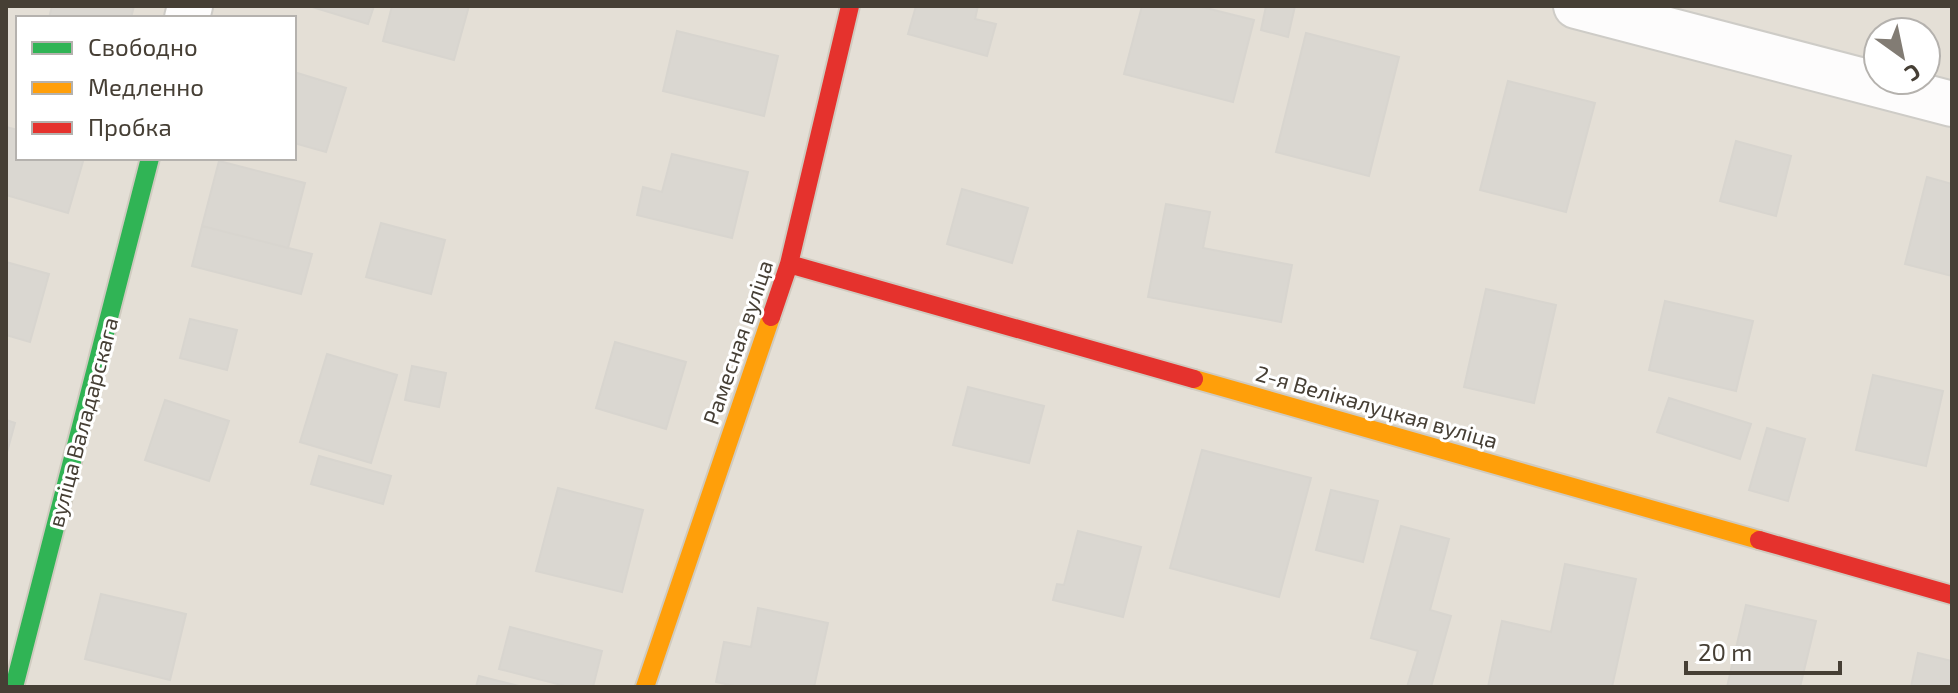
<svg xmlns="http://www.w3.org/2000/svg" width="1958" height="693" font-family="'Exo 2',sans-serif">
  <rect width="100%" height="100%" fill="#f0eee9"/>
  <!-- residential -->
  <path fill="#e4dfd6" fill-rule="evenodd" d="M 6,6 L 1952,6 L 1952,687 L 6,687 ZM 18,18 L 294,18 L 294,158 L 18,158 ZM 1878,32 L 1926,32 L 1926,80 L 1878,80 Z"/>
  <!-- building -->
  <path fill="#dad7d1" stroke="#d8d5cf" stroke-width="2" d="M 52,6 L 134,6 L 131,18 L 49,18 Z
    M 309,6 L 374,6 L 368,24 Z
    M 392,6 L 469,6 L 454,60 L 383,41 Z
    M 916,6 L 978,6 L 975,19 L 996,24 L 987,56 L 908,34 Z
    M 1142,6 L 1198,6 L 1254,20 L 1233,102 L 1124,74 Z
    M 1266,6 L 1295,6 L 1288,37 L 1261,30 Z
    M 677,31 L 778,56 L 764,116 L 663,91 Z
    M 1306,33 L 1399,57 L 1369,176 L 1276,152 Z
    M 294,72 L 346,88 L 326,152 L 294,143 Z
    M 1508,81 L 1595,103 L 1566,212 L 1480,190 Z
    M 6,127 L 18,130 L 18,158 L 84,158 L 68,213 L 6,195 Z
    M 1736,141 L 1791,156 L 1776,216 L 1720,201 Z
    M 672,154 L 748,172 L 732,238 L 637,215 L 643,187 L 662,192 Z
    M 219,161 L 305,183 L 288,248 L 202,226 Z
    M 1927,177 L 1952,184 L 1952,276 L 1905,264 Z
    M 962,189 L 1028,208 L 1012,263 L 947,244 Z
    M 1166,204 L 1210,212 L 1203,248 L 1292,265 L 1281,322 L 1148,297 Z
    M 381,223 L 445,240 L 431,294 L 366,277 Z
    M 202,226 L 312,254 L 301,294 L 192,266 Z
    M 6,262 L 49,274 L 30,342 L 6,335 Z
    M 1486,289 L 1556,305 L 1534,403 L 1464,387 Z
    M 1665,301 L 1753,321 L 1736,391 L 1649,370 Z
    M 190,319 L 237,330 L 227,370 L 180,358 Z
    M 615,342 L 686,362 L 666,429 L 596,408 Z
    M 327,354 L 397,375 L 371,463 L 300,442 Z
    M 412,366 L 446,373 L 439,407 L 405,400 Z
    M 1873,375 L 1943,391 L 1926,466 L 1856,450 Z
    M 968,387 L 1044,406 L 1029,463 L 953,445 Z
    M 1669,398 L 1751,424 L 1740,459 L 1657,432 Z
    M 165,400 L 229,421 L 209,481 L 145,460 Z
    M 6,420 L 15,423 L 6,456 Z
    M 1767,428 L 1805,439 L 1788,501 L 1749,490 Z
    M 1202,450 L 1311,478 L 1279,597 L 1170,568 Z
    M 319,456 L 391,476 L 383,504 L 311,484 Z
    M 558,488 L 643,510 L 622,592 L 536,571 Z
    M 1331,490 L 1378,501 L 1363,562 L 1316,550 Z
    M 1401,526 L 1449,539 L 1430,610 L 1451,616 L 1431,687 L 1407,687 L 1418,651 L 1371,638 Z
    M 1078,531 L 1141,547 L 1123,617 L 1053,600 L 1057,584 L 1064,585 Z
    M 1565,564 L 1636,579 L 1612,687 L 1488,687 L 1502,621 L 1551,632 Z
    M 101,594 L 186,614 L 170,680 L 85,659 Z
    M 1746,605 L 1816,621 L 1800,687 L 1727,687 Z
    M 758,608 L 828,623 L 814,687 L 739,687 L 716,682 L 724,642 L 751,647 Z
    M 510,627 L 602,651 L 593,687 L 569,687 L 499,669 Z
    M 1918,653 L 1952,661 L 1952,687 L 1911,687 Z
    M 479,676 L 523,687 L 476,687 Z"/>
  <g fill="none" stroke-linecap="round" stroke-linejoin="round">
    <defs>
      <path id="street" d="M 1576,6 L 1952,104
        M 187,18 L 190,6"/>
      <path id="fast" d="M 14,687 L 150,158"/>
      <path id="slow" d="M 1194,379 L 1759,540
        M 645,687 L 771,317"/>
      <path id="jam" d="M 789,264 L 1194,379
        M 771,317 L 789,264 L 850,6
        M 1759,540 L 1952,595"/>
    </defs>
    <!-- street casing -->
    <use href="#street" stroke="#ceccc7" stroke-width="48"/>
    <!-- fast casing -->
    <use href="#fast" stroke="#d0cbc0" stroke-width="22"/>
    <!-- slow casing -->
    <use href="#slow" stroke="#d0cbc0" stroke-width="22"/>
    <!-- jam casing -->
    <use href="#jam" stroke="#d0cbc0" stroke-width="22"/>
    <!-- street -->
    <use href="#street" stroke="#fdfcfc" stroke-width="44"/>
    <!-- fast -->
    <use href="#fast" stroke="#30b455" stroke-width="18"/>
    <!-- slow -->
    <use href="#slow" stroke="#ff9f0a" stroke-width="18"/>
    <!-- jam -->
    <use href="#jam" stroke="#e5322d" stroke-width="18"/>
  </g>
  <g text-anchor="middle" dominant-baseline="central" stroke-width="6" stroke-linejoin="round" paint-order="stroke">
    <!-- street labels -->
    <g font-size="22" fill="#463f35" stroke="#fff">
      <text transform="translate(737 342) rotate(-71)">Рамесная вуліца</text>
      <text transform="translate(1377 406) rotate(16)">2-я Велікалуцкая вуліца</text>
      <text transform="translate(82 422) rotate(-75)">вуліца Валадарскага</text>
    </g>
  </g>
  <!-- border -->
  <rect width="1958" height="693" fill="none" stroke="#463f35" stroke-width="16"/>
  <!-- legend -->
  <rect x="16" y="16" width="280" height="144" fill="#ffffff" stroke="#b5b2ae" stroke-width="2"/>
  <rect x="32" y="42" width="40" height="12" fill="#30b455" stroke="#b5b2ae" stroke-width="2"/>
  <text x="88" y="56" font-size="24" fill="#463f35">Свободно</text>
  <rect x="32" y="82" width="40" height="12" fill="#ff9f0a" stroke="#b5b2ae" stroke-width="2"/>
  <text x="88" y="96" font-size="24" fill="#463f35">Медленно</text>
  <rect x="32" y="122" width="40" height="12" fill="#e5322d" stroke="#b5b2ae" stroke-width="2"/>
  <text x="88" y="136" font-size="24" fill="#463f35">Пробка</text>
  <!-- north arrow -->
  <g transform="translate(1902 56) rotate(147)"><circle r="38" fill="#ffffff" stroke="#b5b2ae" stroke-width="2"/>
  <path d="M0-6L14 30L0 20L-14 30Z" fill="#827c74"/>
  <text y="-12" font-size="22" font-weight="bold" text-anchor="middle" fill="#463f35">С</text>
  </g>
  <!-- scale -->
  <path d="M1686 661v12h154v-12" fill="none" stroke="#463f35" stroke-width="4"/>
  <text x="1698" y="661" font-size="24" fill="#463f35" stroke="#ffffff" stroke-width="6" paint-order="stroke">20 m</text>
</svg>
